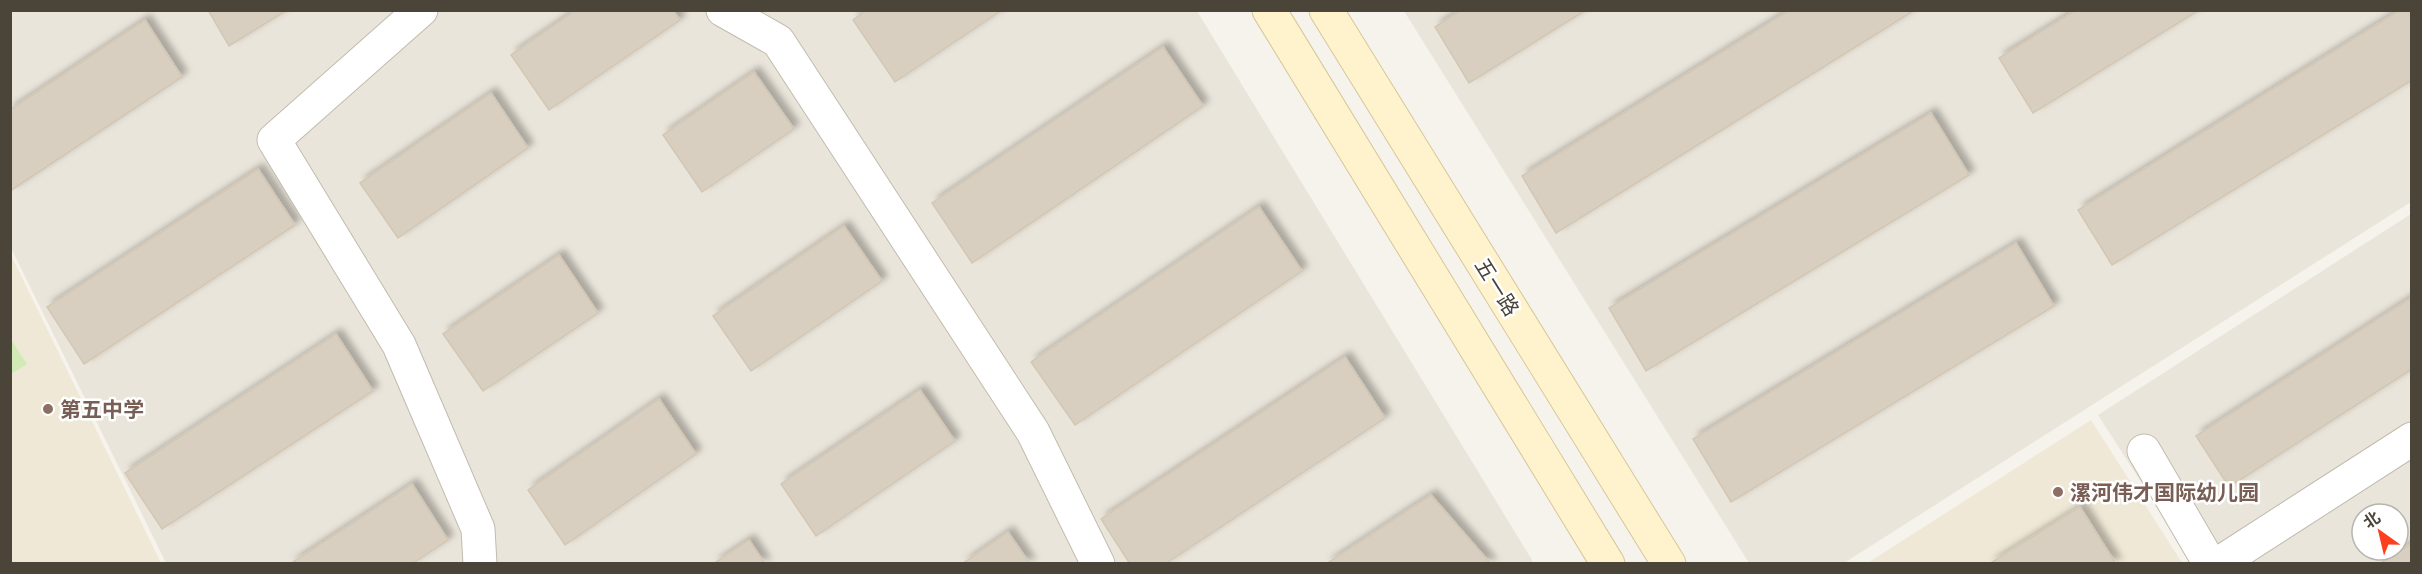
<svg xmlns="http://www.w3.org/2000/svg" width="2422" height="574" font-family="Raleway,'Noto Sans SC',sans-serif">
  <defs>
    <filter id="shadow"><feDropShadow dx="5.5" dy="-5.5" stdDeviation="3" flood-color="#0004"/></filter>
  </defs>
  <rect width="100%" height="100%" fill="#f6f3ec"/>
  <!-- residential -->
  <path fill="#eae5da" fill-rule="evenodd" d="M 11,11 L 1197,11 L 1532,560 L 1532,563 L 166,563 L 11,248 Z
    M 1404,11 L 2411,11 L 2411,202 L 1844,563 L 1749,563 Z
    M 2411,214 L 2411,563 L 2193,563 L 2098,415 ZM 2362,514 L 2398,514 L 2398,550 L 2362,550 Z"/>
  <!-- education -->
  <path fill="#efe8d6" d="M 11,255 L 161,563 L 11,563 Z
    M 2091,420 L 2182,563 L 1866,564 Z"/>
  <!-- green -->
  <path fill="#d2eab5" d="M 10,338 L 27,364 L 11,374 L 10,374 Z"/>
  <!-- building -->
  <path fill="#d8cfc1" stroke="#d3c7b4" stroke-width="1.5" filter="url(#shadow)" d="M 208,10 L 287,10 L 229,46 Z
    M 576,10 L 673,10 L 680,20 L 549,110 L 511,55 Z
    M 867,10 L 1002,10 L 895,82 L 853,20 Z
    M 1461,10 L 1586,10 L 1469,83 L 1435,27 Z
    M 1790,10 L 1915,10 L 1556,233 L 1522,176 Z
    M 2076,10 L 2199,10 L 2033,113 L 1999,58 Z
    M 2400,10 L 2412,12 L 2412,80 L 2112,265 L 2078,210 Z
    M 145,20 L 182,77 L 10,191 L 10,110 Z
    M 1163,47 L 1203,106 L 972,263 L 932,203 Z
    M 754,72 L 794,129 L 702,192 L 663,135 Z
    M 491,93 L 528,148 L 398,238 L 360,183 Z
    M 1931,113 L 1969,175 L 1646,371 L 1609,308 Z
    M 258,169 L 295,225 L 84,364 L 47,307 Z
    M 1259,207 L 1302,271 L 1075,425 L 1031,362 Z
    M 844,226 L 882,281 L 751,371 L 713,316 Z
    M 2016,243 L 2054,306 L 1731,502 L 1693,439 Z
    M 559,255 L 598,313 L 483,391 L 443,334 Z
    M 2412,297 L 2412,369 L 2229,487 L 2196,436 Z
    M 336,334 L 373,391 L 162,529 L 125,473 Z
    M 1345,357 L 1385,418 L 1165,564 L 1130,564 L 1101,519 Z
    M 920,390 L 955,441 L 816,536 L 781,484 Z
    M 659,399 L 696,454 L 565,545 L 528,490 Z
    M 412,484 L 448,540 L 412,564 L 290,564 Z
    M 1431,495 L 1491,564 L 1326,564 Z
    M 2080,507 L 2116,564 L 1989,564 Z
    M 1008,532 L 1030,564 L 962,564 Z
    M 749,540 L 765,564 L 713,564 Z
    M 2412,543 L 2412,564 L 2379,564 Z"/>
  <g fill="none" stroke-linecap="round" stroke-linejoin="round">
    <defs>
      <path id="street" d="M 421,10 L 274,140 L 399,345 L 478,529 L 480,564
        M 723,10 L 778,41 L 1033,432 L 1098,564
        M 2144,451 L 2210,564
        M 2218,564 L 2412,439"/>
      <path id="secondary" d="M 1269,10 L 1608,564
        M 1326,10 L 1669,564"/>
    </defs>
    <!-- street casing -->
    <use href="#street" stroke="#c2bbae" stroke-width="35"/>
    <!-- secondary casing -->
    <use href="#secondary" stroke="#d6c79b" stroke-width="35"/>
    <!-- street -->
    <use href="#street" stroke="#fff" stroke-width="33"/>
    <!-- secondary -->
    <use href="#secondary" stroke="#fff3cd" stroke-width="33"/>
  </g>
  <!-- markers -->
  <g fill="#8d6e63" stroke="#fff" stroke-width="2">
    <circle cx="48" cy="409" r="6"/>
    <circle cx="2058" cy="492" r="6"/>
  </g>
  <g text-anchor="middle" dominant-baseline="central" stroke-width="5" stroke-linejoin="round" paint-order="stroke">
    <!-- street labels -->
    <g font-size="21" fill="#4b4439" stroke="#fff">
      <text transform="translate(1497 287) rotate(58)">五一路</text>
    </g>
    <!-- education labels -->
    <g font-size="21" font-weight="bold" fill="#785e54" stroke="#fff" text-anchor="start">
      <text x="60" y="409">第五中学</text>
      <text x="2070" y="492">漯河伟才国际幼儿园</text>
    </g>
  </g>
  <!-- border -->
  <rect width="2422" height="574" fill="none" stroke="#4b4439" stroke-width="24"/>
  <!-- north arrow -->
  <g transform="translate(2380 532) rotate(326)"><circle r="28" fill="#ffffff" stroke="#b7b4b0" stroke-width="1.5"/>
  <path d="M0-4.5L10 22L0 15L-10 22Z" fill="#fc3f1d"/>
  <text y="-9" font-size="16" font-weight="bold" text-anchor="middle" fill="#4b4439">北</text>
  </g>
</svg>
